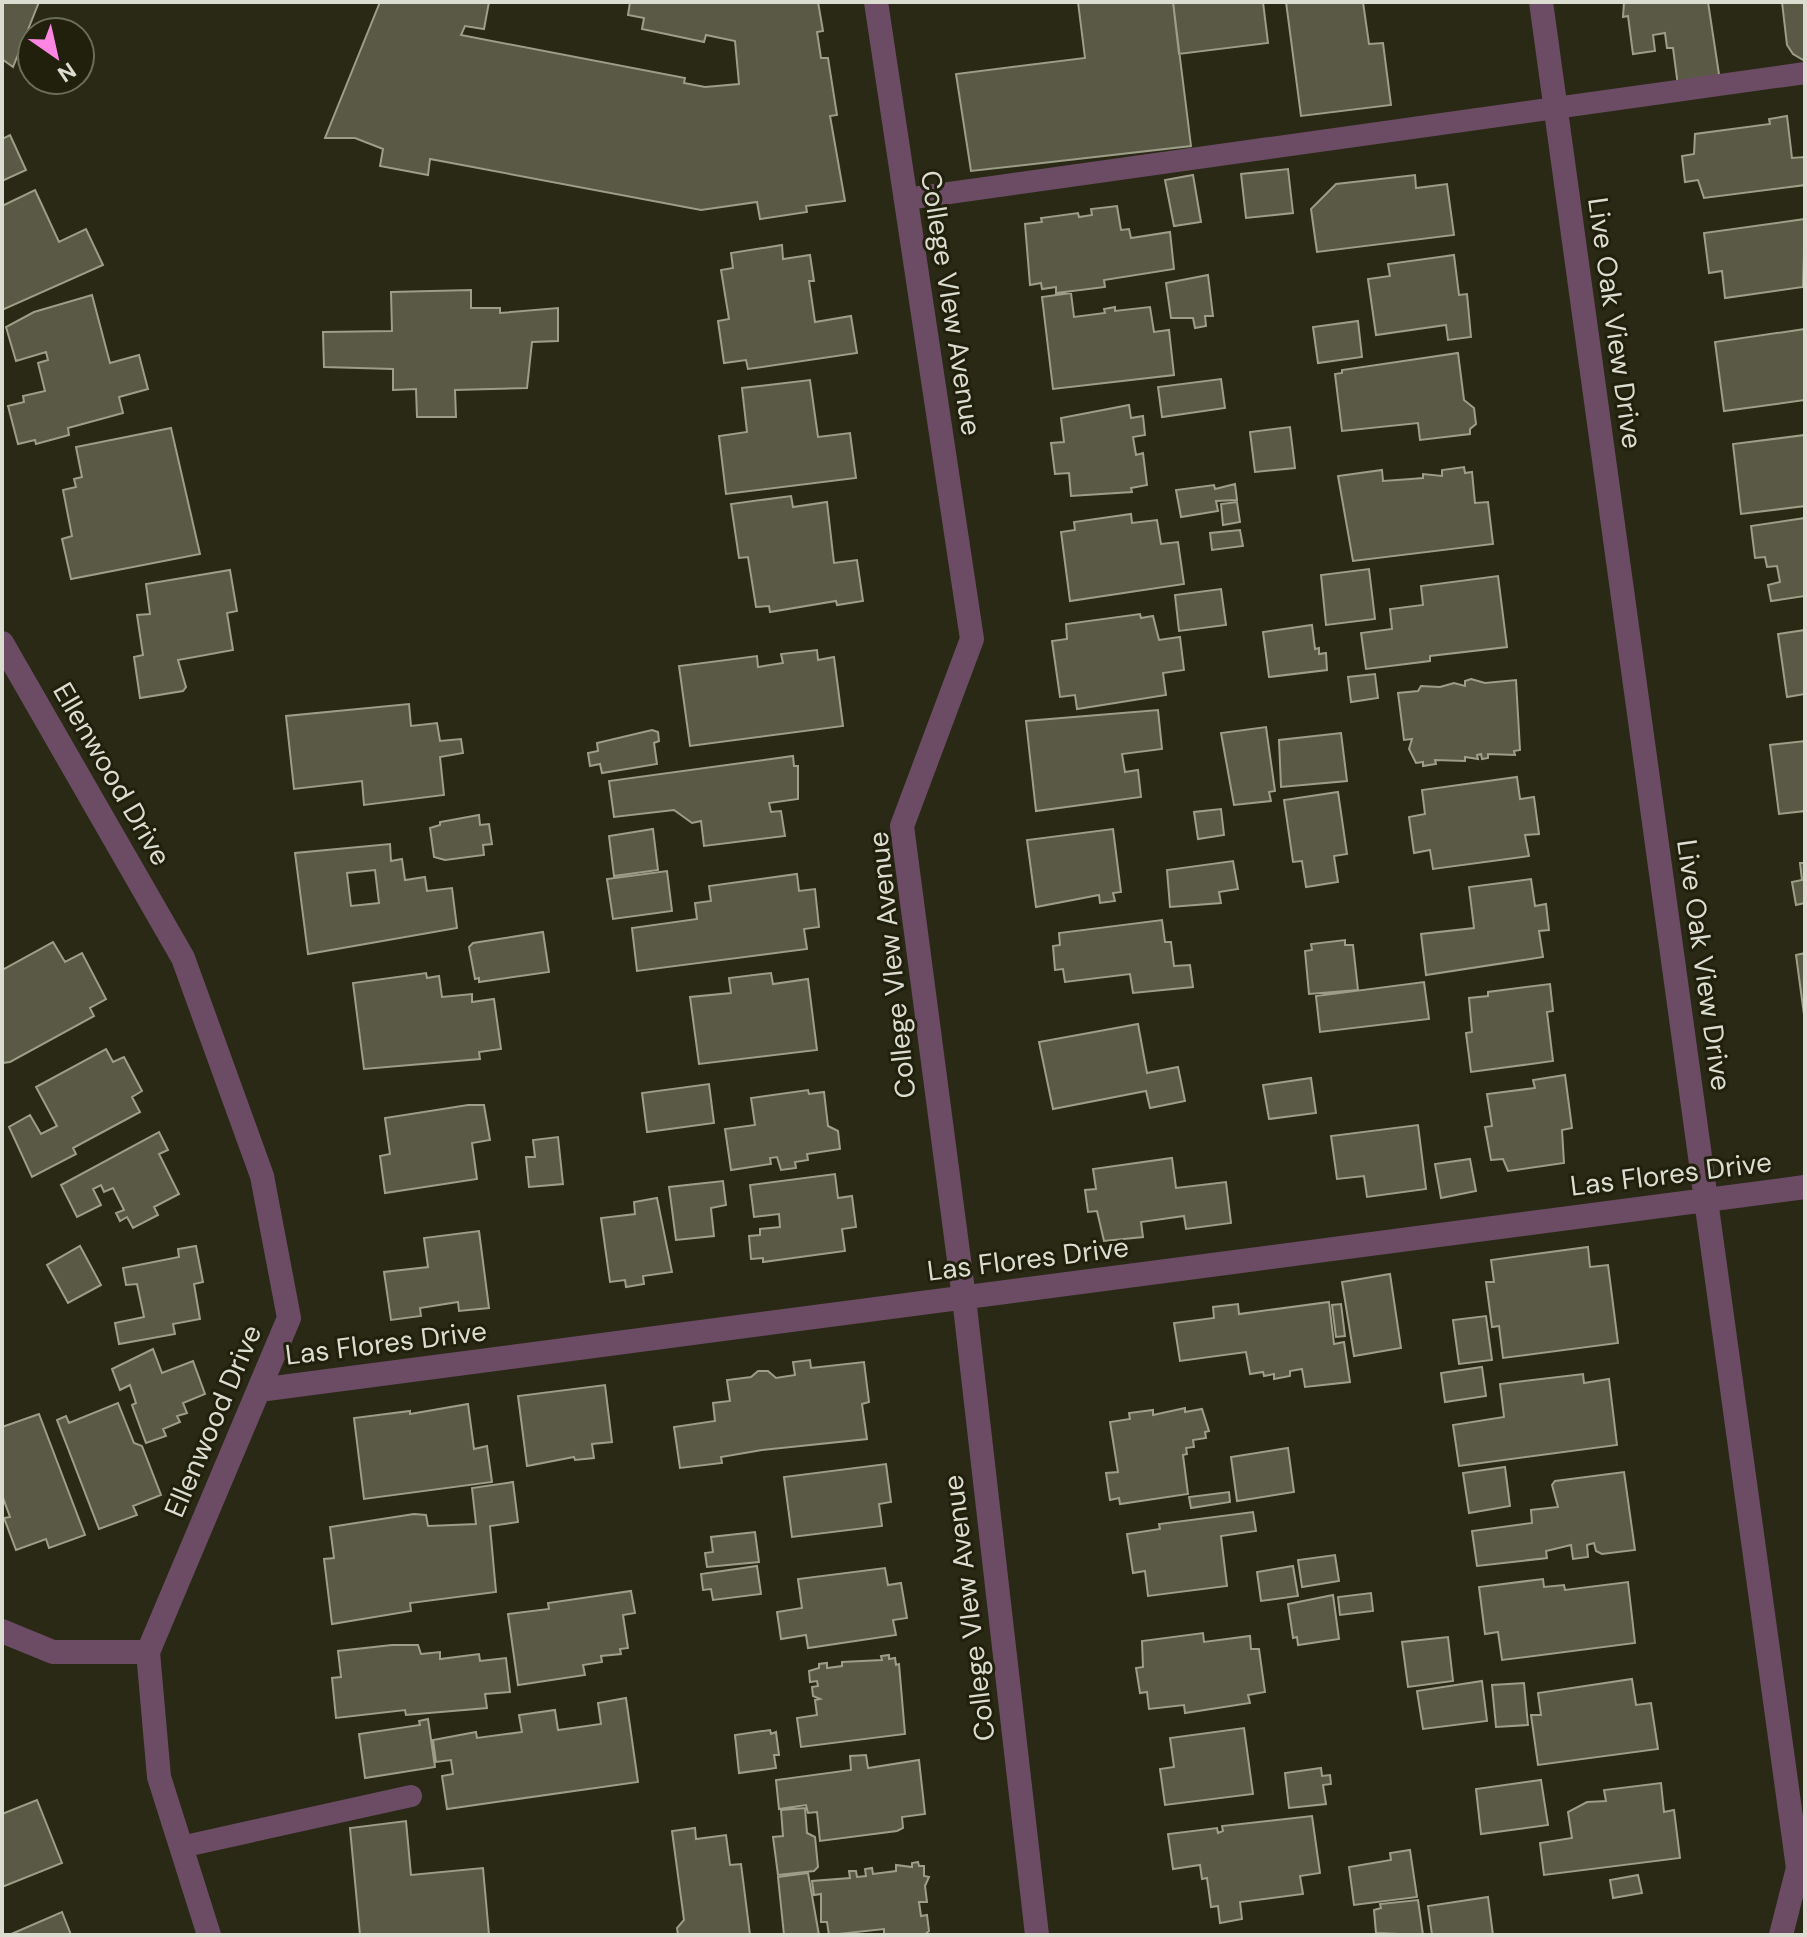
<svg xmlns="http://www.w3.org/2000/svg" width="1807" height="1937" font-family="'DM Sans',sans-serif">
  <rect width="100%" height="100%" fill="#292916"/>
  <!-- building -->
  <path fill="#595945" stroke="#9d9e87" stroke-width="2" fill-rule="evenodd" d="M 2,2 L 39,2 L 13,67 L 2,59 Z
    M 380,2 L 489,2 L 484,29 L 465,26 L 461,35 L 685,78 L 684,83 L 705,87 L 739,84 L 735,41 L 706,35 L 704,42 L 642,29 L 644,18 L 628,15 L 630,2 L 818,2 L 823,31 L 817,32 L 821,58 L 828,58 L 837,115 L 830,116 L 845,201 L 806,206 L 807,212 L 760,219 L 757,202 L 701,210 L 430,159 L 428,175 L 380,166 L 383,149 L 355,138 L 325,138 Z
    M 1078,2 L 1173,2 L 1191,146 L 971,171 L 956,74 L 1085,58 Z
    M 1173,2 L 1263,2 L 1268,43 L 1179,54 Z
    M 1286,2 L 1363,2 L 1369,44 L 1383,43 L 1391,105 L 1301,116 Z
    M 1624,2 L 1708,2 L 1720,81 L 1678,86 L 1673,48 L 1667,48 L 1665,33 L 1653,35 L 1655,51 L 1633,54 L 1628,16 L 1623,17 Z
    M 1782,2 L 1805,2 L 1805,61 L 1793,54 L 1787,45 Z
    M 1787,116 L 1792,158 L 1805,157 L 1805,185 L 1704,198 L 1698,180 L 1685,182 L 1682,156 L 1694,154 L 1695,134 L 1770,124 L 1769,119 Z
    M 10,135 L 26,170 L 2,181 L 2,139 Z
    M 1288,169 L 1293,213 L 1246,218 L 1241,174 Z
    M 1193,175 L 1201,222 L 1174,226 L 1165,180 Z
    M 1415,175 L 1416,188 L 1447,184 L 1454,235 L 1317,252 L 1311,209 L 1336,184 Z
    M 35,190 L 59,242 L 86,229 L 103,265 L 2,310 L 2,206 Z
    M 1117,206 L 1121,230 L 1129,229 L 1131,238 L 1170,232 L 1174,269 L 1104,280 L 1105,287 L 1056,293 L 1056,287 L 1042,289 L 1041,283 L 1030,285 L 1025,224 L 1042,222 L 1041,218 L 1078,213 L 1079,217 L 1092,215 L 1091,209 Z
    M 1805,219 L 1803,287 L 1725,298 L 1722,271 L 1709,273 L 1704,233 Z
    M 782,245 L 783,259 L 810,255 L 814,281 L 809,281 L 815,322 L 851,316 L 857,353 L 748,369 L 746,360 L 724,363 L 718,321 L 729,319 L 721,270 L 733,268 L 731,253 Z
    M 1454,255 L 1459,295 L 1467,294 L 1471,337 L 1448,340 L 1446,325 L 1376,335 L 1368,279 L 1390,276 L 1388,264 Z
    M 1208,275 L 1213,316 L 1205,316 L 1206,326 L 1195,328 L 1193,318 L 1171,318 L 1166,283 Z
    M 471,290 L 471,308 L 500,308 L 500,313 L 558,308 L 558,341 L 532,342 L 527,388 L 455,390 L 456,417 L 417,417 L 416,389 L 393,390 L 393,369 L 324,367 L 323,332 L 392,331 L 391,292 Z
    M 1071,293 L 1074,317 L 1105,313 L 1104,309 L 1115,307 L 1115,311 L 1150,307 L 1154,332 L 1169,330 L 1174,375 L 1053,389 L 1042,297 Z
    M 92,295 L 110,363 L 139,355 L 148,389 L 119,397 L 123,413 L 68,428 L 69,435 L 36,444 L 35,440 L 18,444 L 8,406 L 24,402 L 23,396 L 45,391 L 38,363 L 48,360 L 46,352 L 16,361 L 6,327 L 34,312 Z
    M 1358,321 L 1362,357 L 1318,363 L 1313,327 Z
    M 1805,329 L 1805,400 L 1724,411 L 1715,342 Z
    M 1458,353 L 1464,400 L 1474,408 L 1476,424 L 1470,429 L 1470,434 L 1420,440 L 1418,423 L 1342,431 L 1335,374 L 1342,373 L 1342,370 Z
    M 1221,379 L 1225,408 L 1162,417 L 1158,387 Z
    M 810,380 L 818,437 L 850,433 L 856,478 L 726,494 L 719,436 L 747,432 L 742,388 Z
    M 1129,405 L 1131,418 L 1143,416 L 1145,435 L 1133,437 L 1136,455 L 1143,453 L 1147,485 L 1131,488 L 1132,492 L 1071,496 L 1069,473 L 1055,474 L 1051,443 L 1064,442 L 1061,418 Z
    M 1290,427 L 1295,468 L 1255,472 L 1250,432 Z
    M 171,428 L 200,554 L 71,579 L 62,539 L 72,536 L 63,490 L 76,487 L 74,479 L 82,477 L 76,447 Z
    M 1805,435 L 1805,506 L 1741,514 L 1733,444 Z
    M 1464,467 L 1465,473 L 1472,472 L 1475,503 L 1488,502 L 1493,544 L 1353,561 L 1338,476 L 1382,470 L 1383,481 L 1411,479 L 1423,478 L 1423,474 L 1442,476 L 1442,470 Z
    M 1235,484 L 1237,500 L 1216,501 L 1218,511 L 1181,517 L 1176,490 L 1214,485 L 1215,489 Z
    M 791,496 L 793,507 L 827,502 L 834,563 L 857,560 L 863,601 L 837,605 L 836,601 L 770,612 L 769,606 L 756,607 L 748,557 L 739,558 L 731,504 Z
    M 1237,502 L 1240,522 L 1223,525 L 1221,504 Z
    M 1131,514 L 1132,523 L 1157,520 L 1161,544 L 1178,542 L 1184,584 L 1070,601 L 1061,532 L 1075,530 L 1074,522 Z
    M 1805,518 L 1805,596 L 1771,601 L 1768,585 L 1780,582 L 1777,566 L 1767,567 L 1765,557 L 1755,558 L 1751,526 Z
    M 1240,530 L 1243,546 L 1212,550 L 1210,533 Z
    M 1369,569 L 1375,619 L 1326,625 L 1321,575 Z
    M 230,570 L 237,611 L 227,613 L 233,650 L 178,660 L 186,687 L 183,691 L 140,698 L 134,657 L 143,655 L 137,615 L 150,614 L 146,584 Z
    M 1498,576 L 1507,647 L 1430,656 L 1430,661 L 1366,669 L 1361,633 L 1392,629 L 1390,609 L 1423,605 L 1421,586 Z
    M 1221,589 L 1226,625 L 1179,631 L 1175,595 Z
    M 1140,614 L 1141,618 L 1153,616 L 1159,640 L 1180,637 L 1184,670 L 1163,673 L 1166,695 L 1077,709 L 1075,695 L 1060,697 L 1052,641 L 1067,639 L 1066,624 Z
    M 1312,625 L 1315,649 L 1319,648 L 1319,654 L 1326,653 L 1327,670 L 1269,677 L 1263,632 Z
    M 1805,630 L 1805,694 L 1787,697 L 1778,634 Z
    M 817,650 L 818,660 L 834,657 L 843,726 L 690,746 L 679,666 L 757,656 L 758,667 L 783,663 L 781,654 Z
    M 1375,674 L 1378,698 L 1351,702 L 1348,677 Z
    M 1471,679 L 1485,683 L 1516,680 L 1520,750 L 1514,751 L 1515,755 L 1488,754 L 1488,758 L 1482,759 L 1481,754 L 1477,755 L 1478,759 L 1465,757 L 1465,761 L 1435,760 L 1436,764 L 1423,766 L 1423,762 L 1416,763 L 1409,749 L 1412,739 L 1404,740 L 1398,693 L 1418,691 L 1421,686 L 1440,687 L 1454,683 L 1465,686 L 1465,681 Z
    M 409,704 L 411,726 L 437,723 L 440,741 L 461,739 L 463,753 L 440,757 L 444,795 L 364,805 L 362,781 L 294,789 L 286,716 Z
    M 1158,710 L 1162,749 L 1122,754 L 1125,772 L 1138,770 L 1141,797 L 1036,811 L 1026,721 Z
    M 1266,727 L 1275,791 L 1269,792 L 1271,801 L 1234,805 L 1221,733 Z
    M 652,730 L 658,732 L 659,741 L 654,743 L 657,764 L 602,773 L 600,764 L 590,766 L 588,753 L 598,751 L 597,743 Z
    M 1341,733 L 1347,781 L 1281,787 L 1279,740 Z
    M 1805,741 L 1805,811 L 1779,814 L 1770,745 Z
    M 793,756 L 794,766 L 798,766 L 798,799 L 769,803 L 771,812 L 781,811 L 785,836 L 704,846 L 701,821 L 692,823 L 674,810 L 614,817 L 609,781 Z
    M 1517,777 L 1520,799 L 1534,797 L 1539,834 L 1525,835 L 1529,856 L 1433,869 L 1430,850 L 1414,853 L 1409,817 L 1425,814 L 1422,790 Z
    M 1338,792 L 1347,854 L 1334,856 L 1338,882 L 1306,887 L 1302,861 L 1293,862 L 1284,800 Z
    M 1221,809 L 1224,835 L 1198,839 L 1194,812 Z
    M 479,815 L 480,825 L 489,824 L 492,844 L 483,845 L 484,855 L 445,860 L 434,857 L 430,828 L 440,825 L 440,822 Z
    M 653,829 L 658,870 L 614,876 L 609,836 Z
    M 1113,829 L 1121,892 L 1113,893 L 1115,901 L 1100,903 L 1099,895 L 1036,907 L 1027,840 Z
    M 390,844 L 391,861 L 402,859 L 405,880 L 425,877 L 427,891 L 452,888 L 457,928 L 308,954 L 295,853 ZM 375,870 L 379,903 L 351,906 L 347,873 Z
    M 1233,861 L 1238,889 L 1219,892 L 1221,903 L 1170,907 L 1167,870 Z
    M 1800,863 L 1805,863 L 1805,903 L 1796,905 L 1792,882 L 1802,880 Z
    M 667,871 L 672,911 L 613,919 L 607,879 Z
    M 797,874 L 799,891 L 815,889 L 819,927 L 804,929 L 807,949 L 637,971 L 632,928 L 697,919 L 695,903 L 711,901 L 709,886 Z
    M 1531,879 L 1535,906 L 1546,904 L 1549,930 L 1539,931 L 1543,957 L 1426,975 L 1421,934 L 1474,928 L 1469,887 Z
    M 1162,920 L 1165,942 L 1171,942 L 1174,966 L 1190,965 L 1193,987 L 1133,993 L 1130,974 L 1065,982 L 1063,969 L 1055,970 L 1053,946 L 1060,945 L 1059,933 Z
    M 543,932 L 549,972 L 479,982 L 479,978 L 475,979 L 469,947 L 473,943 Z
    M 1345,940 L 1345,945 L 1353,945 L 1358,990 L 1309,994 L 1305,951 L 1312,950 L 1311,944 Z
    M 53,942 L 65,962 L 82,953 L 106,999 L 90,1008 L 94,1016 L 10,1062 L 2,1063 L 2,970 Z
    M 1805,953 L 1805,1022 L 1796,955 Z
    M 426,973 L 427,978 L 439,976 L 442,997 L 472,994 L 472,1002 L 494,999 L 501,1049 L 479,1052 L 480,1059 L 364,1069 L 353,983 Z
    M 771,973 L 773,984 L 808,979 L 817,1050 L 699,1064 L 690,997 L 731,993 L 729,978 Z
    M 1424,982 L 1429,1019 L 1320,1032 L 1316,996 Z
    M 1550,984 L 1553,1011 L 1547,1012 L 1553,1061 L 1471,1072 L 1466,1033 L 1472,1032 L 1469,998 L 1488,996 L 1488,992 Z
    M 1138,1024 L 1147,1073 L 1178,1067 L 1185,1101 L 1150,1108 L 1146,1091 L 1053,1109 L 1039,1042 Z
    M 106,1049 L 113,1062 L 124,1057 L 142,1091 L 132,1097 L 140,1112 L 73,1148 L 76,1154 L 32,1177 L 9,1127 L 30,1115 L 41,1134 L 57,1126 L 36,1087 Z
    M 1565,1075 L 1572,1128 L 1562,1130 L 1564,1163 L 1508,1171 L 1503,1159 L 1491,1160 L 1485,1127 L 1492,1126 L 1487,1094 L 1535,1088 L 1533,1080 Z
    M 1311,1078 L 1316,1113 L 1269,1119 L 1263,1085 Z
    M 709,1084 L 714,1123 L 647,1132 L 642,1093 Z
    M 808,1090 L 809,1094 L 824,1092 L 828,1126 L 838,1131 L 840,1149 L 807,1154 L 808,1160 L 795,1162 L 796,1168 L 781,1170 L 777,1157 L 770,1158 L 771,1164 L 731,1170 L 725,1129 L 755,1125 L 751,1098 Z
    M 468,1105 L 484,1105 L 490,1140 L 472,1143 L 477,1179 L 385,1193 L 380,1156 L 390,1154 L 385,1118 Z
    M 1418,1125 L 1426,1189 L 1367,1197 L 1364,1176 L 1337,1179 L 1331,1136 Z
    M 159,1132 L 168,1150 L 159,1154 L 179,1194 L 154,1207 L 158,1215 L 133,1228 L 127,1217 L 120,1221 L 116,1213 L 124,1210 L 113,1188 L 104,1192 L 101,1185 L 93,1189 L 101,1205 L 77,1217 L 61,1185 Z
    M 558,1137 L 563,1184 L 529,1187 L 526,1157 L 535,1157 L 533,1140 Z
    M 1172,1158 L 1176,1188 L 1226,1182 L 1231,1223 L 1186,1229 L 1184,1216 L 1141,1222 L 1143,1237 L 1104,1241 L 1097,1211 L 1088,1212 L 1085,1190 L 1096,1189 L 1093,1169 Z
    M 1470,1159 L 1476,1191 L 1441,1198 L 1435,1164 Z
    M 835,1174 L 838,1198 L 852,1196 L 856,1227 L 842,1229 L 845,1251 L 763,1262 L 763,1258 L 751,1259 L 749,1236 L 760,1235 L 760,1229 L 780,1227 L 779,1214 L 754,1217 L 750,1185 Z
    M 723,1181 L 726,1205 L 711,1208 L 714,1236 L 676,1240 L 669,1187 Z
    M 657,1198 L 672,1272 L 643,1276 L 644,1284 L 626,1287 L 625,1280 L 610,1282 L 601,1218 L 635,1214 L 634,1202 Z
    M 479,1231 L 489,1308 L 459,1311 L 458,1302 L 420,1308 L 421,1316 L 391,1320 L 384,1272 L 428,1267 L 424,1238 Z
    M 80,1246 L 101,1285 L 68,1303 L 47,1265 Z
    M 196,1246 L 203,1282 L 194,1284 L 200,1319 L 173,1324 L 175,1334 L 119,1344 L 115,1323 L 144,1317 L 137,1284 L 126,1285 L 123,1268 L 179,1257 L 178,1249 Z
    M 1588,1247 L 1590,1267 L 1608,1265 L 1618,1343 L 1503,1358 L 1499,1326 L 1492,1327 L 1486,1282 L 1494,1282 L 1491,1260 Z
    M 1390,1274 L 1401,1348 L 1354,1356 L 1342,1282 Z
    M 1329,1302 L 1334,1344 L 1344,1342 L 1350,1382 L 1305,1387 L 1302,1369 L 1290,1371 L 1290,1376 L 1274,1379 L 1274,1374 L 1264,1376 L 1263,1372 L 1250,1374 L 1246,1352 L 1180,1361 L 1174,1323 L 1214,1318 L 1213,1307 L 1238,1304 L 1239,1314 Z
    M 1341,1304 L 1345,1336 L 1336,1337 L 1332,1305 Z
    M 1486,1316 L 1492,1360 L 1459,1364 L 1453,1320 Z
    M 153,1349 L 162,1373 L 193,1361 L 205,1394 L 183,1403 L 187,1413 L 177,1416 L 180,1422 L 163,1429 L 166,1436 L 146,1443 L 132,1405 L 136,1403 L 130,1385 L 120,1390 L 112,1369 Z
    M 810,1360 L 811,1368 L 864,1362 L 869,1402 L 862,1404 L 867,1439 L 762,1450 L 721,1457 L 722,1463 L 680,1468 L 674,1427 L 715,1421 L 713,1403 L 730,1401 L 727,1380 L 751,1377 L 758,1371 L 768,1371 L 776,1378 L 795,1375 L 793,1362 Z
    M 1482,1367 L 1486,1396 L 1445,1402 L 1441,1373 Z
    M 1583,1374 L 1584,1383 L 1609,1379 L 1617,1445 L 1459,1466 L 1453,1425 L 1504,1417 L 1500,1384 Z
    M 605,1385 L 612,1442 L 592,1444 L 594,1458 L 575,1460 L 574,1457 L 527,1466 L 518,1396 Z
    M 118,1403 L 134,1443 L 142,1446 L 161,1495 L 133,1506 L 137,1515 L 99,1529 L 57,1420 L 66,1416 L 69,1423 Z
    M 468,1404 L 474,1449 L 487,1446 L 492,1482 L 364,1499 L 354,1418 L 410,1411 L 410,1414 Z
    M 1185,1408 L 1185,1412 L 1202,1409 L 1209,1431 L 1205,1432 L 1206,1438 L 1193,1440 L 1194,1447 L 1186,1448 L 1187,1454 L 1183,1455 L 1188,1494 L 1120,1504 L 1119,1498 L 1110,1500 L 1106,1473 L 1118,1472 L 1110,1422 L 1130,1419 L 1129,1413 L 1153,1410 L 1153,1415 Z
    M 39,1414 L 85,1535 L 49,1548 L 46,1539 L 16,1550 L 4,1518 L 10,1517 L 2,1495 L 2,1427 Z
    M 1288,1448 L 1294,1492 L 1237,1501 L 1231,1457 Z
    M 886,1464 L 891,1502 L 879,1504 L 882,1526 L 792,1537 L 784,1477 Z
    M 1505,1467 L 1510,1506 L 1469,1513 L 1463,1473 Z
    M 1624,1472 L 1635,1550 L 1602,1554 L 1596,1551 L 1594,1543 L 1587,1545 L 1588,1557 L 1573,1559 L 1571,1545 L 1546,1551 L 1547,1558 L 1477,1566 L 1472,1531 L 1532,1523 L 1531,1510 L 1558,1507 L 1552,1485 L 1555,1481 Z
    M 513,1482 L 518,1522 L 490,1526 L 496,1592 L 410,1603 L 411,1611 L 332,1624 L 324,1559 L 334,1558 L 330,1527 L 414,1514 L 426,1515 L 428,1526 L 476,1524 L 472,1488 Z
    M 1229,1492 L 1230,1502 L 1191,1508 L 1189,1497 Z
    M 1253,1512 L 1256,1531 L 1221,1536 L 1227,1586 L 1148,1596 L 1145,1571 L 1133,1573 L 1127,1534 L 1160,1529 L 1159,1524 Z
    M 755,1532 L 759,1562 L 707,1567 L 705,1553 L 713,1552 L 711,1537 Z
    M 1335,1555 L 1339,1581 L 1302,1587 L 1298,1560 Z
    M 757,1566 L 761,1594 L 713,1600 L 711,1589 L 703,1590 L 701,1574 Z
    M 1293,1566 L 1298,1596 L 1261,1601 L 1257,1572 Z
    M 885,1568 L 888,1585 L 901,1583 L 907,1618 L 893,1620 L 896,1635 L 808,1648 L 806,1635 L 781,1639 L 777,1612 L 802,1608 L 798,1579 Z
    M 1543,1579 L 1544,1587 L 1564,1585 L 1565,1590 L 1628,1582 L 1635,1643 L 1502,1660 L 1498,1632 L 1485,1634 L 1479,1587 Z
    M 631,1591 L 635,1613 L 623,1615 L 628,1648 L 620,1649 L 621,1654 L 601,1656 L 602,1662 L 583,1665 L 585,1675 L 518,1685 L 508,1614 L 549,1609 L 548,1603 Z
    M 1371,1593 L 1373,1611 L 1340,1615 L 1338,1597 Z
    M 1333,1595 L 1339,1639 L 1298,1645 L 1297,1637 L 1293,1638 L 1288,1604 Z
    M 1203,1633 L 1204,1642 L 1250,1636 L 1251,1649 L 1259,1649 L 1265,1692 L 1248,1695 L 1250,1703 L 1185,1713 L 1184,1705 L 1149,1709 L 1147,1692 L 1140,1693 L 1136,1668 L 1143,1667 L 1142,1641 Z
    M 1448,1637 L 1453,1681 L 1408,1687 L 1402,1642 Z
    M 392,1645 L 418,1645 L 421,1654 L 440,1652 L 440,1659 L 479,1654 L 480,1661 L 506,1658 L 510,1692 L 485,1694 L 487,1708 L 406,1715 L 405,1710 L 336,1718 L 332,1678 L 341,1677 L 338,1651 Z
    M 889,1655 L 889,1659 L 895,1658 L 896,1665 L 899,1664 L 905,1734 L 801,1747 L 797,1718 L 817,1715 L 815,1700 L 820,1699 L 813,1696 L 812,1687 L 818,1686 L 817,1681 L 810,1682 L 809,1671 L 819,1668 L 819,1664 L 827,1663 L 827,1668 L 842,1666 L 842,1662 L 882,1660 L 881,1656 Z
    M 1632,1679 L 1636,1705 L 1651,1703 L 1658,1749 L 1538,1765 L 1531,1715 L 1541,1715 L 1538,1693 Z
    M 1482,1681 L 1487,1721 L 1423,1729 L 1417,1691 Z
    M 1524,1683 L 1528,1725 L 1496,1727 L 1492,1685 Z
    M 626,1698 L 638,1782 L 447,1809 L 442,1776 L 453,1774 L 451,1760 L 436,1762 L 433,1740 L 476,1732 L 477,1738 L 522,1732 L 519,1715 L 555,1710 L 558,1730 L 601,1724 L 598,1703 Z
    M 428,1719 L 435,1767 L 365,1778 L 359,1734 L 420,1725 L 419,1721 Z
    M 1244,1728 L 1253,1794 L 1165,1805 L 1160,1769 L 1174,1767 L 1170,1738 Z
    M 770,1730 L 771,1734 L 776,1732 L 779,1755 L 774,1755 L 776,1768 L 739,1773 L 735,1735 Z
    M 866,1755 L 868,1768 L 919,1760 L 925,1814 L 902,1817 L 903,1828 L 897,1831 L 820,1841 L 817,1812 L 808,1813 L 806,1805 L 779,1809 L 776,1780 L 851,1770 L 850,1756 Z
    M 1321,1768 L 1322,1776 L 1330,1775 L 1331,1784 L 1323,1785 L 1326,1804 L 1289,1808 L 1285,1773 Z
    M 1541,1780 L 1548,1825 L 1481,1834 L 1476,1789 Z
    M 1661,1783 L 1664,1812 L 1674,1810 L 1680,1858 L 1544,1875 L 1540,1843 L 1572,1838 L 1568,1812 L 1587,1802 L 1606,1801 L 1604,1790 Z
    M 37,1800 L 62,1863 L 2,1887 L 2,1814 Z
    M 805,1808 L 807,1833 L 815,1837 L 818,1867 L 814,1871 L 778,1875 L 773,1837 L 783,1836 L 781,1810 Z
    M 1312,1816 L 1320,1873 L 1300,1876 L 1303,1894 L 1240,1902 L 1242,1919 L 1220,1923 L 1218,1906 L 1211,1907 L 1207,1878 L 1202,1879 L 1200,1865 L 1173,1869 L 1168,1834 L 1217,1828 L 1218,1833 L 1223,1831 L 1222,1826 Z
    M 406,1821 L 411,1875 L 483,1868 L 489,1935 L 360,1935 L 350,1828 Z
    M 695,1828 L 696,1839 L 726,1835 L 730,1865 L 741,1864 L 750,1935 L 678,1935 L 677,1928 L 684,1920 L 672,1831 Z
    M 1410,1850 L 1417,1897 L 1354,1905 L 1349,1867 L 1391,1860 L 1390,1853 Z
    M 918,1862 L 919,1866 L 924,1866 L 924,1876 L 929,1877 L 925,1886 L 927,1902 L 919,1902 L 921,1916 L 927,1915 L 929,1931 L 924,1935 L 884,1935 L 884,1929 L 829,1935 L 827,1922 L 821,1922 L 821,1894 L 814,1895 L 812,1881 L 850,1878 L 849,1871 L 856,1871 L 857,1877 L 866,1876 L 865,1869 L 872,1868 L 873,1874 L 896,1871 L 896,1865 L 912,1867 L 912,1863 Z
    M 808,1873 L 819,1935 L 784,1935 L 778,1877 Z
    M 1638,1875 L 1642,1893 L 1613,1898 L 1610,1880 Z
    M 1488,1897 L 1493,1935 L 1432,1935 L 1428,1906 Z
    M 1418,1900 L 1423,1935 L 1376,1933 L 1374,1910 L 1381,1908 L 1380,1904 Z
    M 62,1912 L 71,1935 L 9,1935 Z"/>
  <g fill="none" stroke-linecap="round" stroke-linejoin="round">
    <!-- lane -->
    <path stroke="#6c4c64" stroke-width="22" d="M 906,199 L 1805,73
      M 181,1847 L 411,1796"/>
    <!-- street -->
    <path stroke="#6c4c64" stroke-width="24" d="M 876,2 L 972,639 L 902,826 L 964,1298 L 1037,1935
      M 1541,2 L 1798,1868 L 1781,1935
      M 2,643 L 183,958 L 262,1176 L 289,1318 L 148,1652 L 159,1777 L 209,1935
      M 259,1390 L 1805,1187
      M 2,1631 L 53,1652 L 148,1652"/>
  </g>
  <g text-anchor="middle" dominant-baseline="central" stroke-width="6" stroke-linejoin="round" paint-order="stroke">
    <!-- street labels -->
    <g font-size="28" fill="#dcddd1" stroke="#20200d">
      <text transform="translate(951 303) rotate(81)">College VIew Avenue</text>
      <text transform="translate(1615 323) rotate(82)">Live Oak View Drive</text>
      <text transform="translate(112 774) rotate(60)">Ellenwood Drive</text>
      <text transform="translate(892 965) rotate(-96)">College VIew Avenue</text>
      <text transform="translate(1704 965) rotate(82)">Live Oak View Drive</text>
      <text transform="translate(1671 1174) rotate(-7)">Las Flores Drive</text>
      <text transform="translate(1028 1259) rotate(-7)">Las Flores Drive</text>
      <text transform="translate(386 1343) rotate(-7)">Las Flores Drive</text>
      <text transform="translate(213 1421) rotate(-67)">Ellenwood Drive</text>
      <text transform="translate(969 1608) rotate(-97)">College VIew Avenue</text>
    </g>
  </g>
  <!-- border -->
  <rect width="1807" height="1937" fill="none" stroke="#dcddd1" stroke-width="8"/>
  <!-- north arrow -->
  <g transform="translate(56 56) rotate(146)"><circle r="38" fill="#20200d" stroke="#6b6c5b" stroke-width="2"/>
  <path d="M0-6L14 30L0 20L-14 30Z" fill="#fd86e3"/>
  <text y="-12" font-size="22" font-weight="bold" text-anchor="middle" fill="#dcddd1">N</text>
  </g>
</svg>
